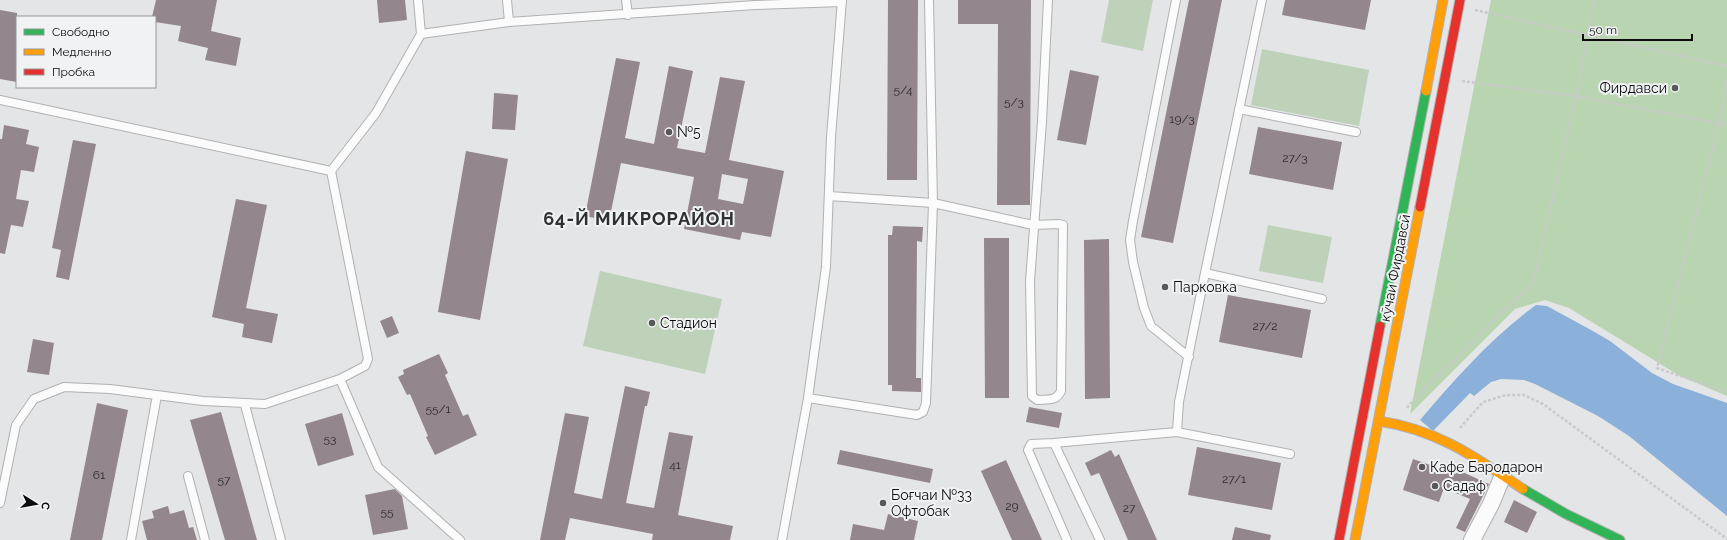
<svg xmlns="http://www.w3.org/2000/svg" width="1727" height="540" font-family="Raleway,sans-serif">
  <rect width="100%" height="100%" fill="#e4e5e6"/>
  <!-- green -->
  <path fill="#bed1b9" d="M 1109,0 L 1153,0 L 1143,51 L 1101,42 Z
    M 1262,49 L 1369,70 L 1359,126 L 1251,105 Z
    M 1268,225 L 1332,237 L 1323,283 L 1259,271 Z
    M 600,271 L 722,299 L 705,374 L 583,346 Z"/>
  <!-- forest -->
  <path fill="#b8d4b1" d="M 1491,0 L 1727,0 L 1727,396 L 1680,376 L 1569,308 L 1545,300 L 1515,309 L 1410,414 Z"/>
  <!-- water -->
  <path fill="#8bb0da" d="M 1536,305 L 1547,306 L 1591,330 L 1610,341 L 1652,373 L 1673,384 L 1727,403 L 1727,516 L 1629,436 L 1598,416 L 1535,384 L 1524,380 L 1501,379 L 1491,382 L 1474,396 L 1470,393 L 1433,431 L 1420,420 C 1455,379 1492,337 1536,305 Z"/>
  <!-- building -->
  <path fill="#93868c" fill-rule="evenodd" d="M 156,0 L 217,0 L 211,31 L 241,38 L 236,66 L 205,60 L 208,48 L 178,41 L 181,26 L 155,22 L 155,17 L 152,17 Z
    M 377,0 L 405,0 L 407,20 L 379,23 Z
    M 888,0 L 918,0 L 917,180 L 887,180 Z
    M 958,0 L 1031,0 L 1030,205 L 997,205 L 998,24 L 958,24 Z
    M 1189,0 L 1222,0 L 1173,243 L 1141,237 Z
    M 1285,0 L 1371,0 L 1365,30 L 1282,15 Z
    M 0,10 L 17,13 L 17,82 L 0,79 Z
    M 616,58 L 640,62 L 625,138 L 654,144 L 669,66 L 693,71 L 677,148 L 705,153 L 720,77 L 745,81 L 729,160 L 784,171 L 771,237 L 742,232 L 740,240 L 684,229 L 694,177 L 621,163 L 609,221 L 585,216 ZM 722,174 L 748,179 L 743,204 L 718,199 Z
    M 1070,70 L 1099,76 L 1086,145 L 1057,140 Z
    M 494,93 L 518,95 L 515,130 L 492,129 Z
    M 4,125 L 29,130 L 26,144 L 39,147 L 34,172 L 21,170 L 16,199 L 29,201 L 23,227 L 11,225 L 5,254 L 0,253 L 0,139 L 2,139 Z
    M 1258,127 L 1342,142 L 1333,190 L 1249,174 Z
    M 73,140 L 96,144 L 69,280 L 56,277 L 61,250 L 52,248 Z
    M 466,151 L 508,159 L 480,320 L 438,312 Z
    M 236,199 L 267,205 L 246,308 L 278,314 L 272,343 L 242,337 L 244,324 L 212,317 Z
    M 893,226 L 923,227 L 922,242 L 917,241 L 916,378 L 921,378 L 921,392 L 892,391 L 892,385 L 888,385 L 888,235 L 892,235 Z
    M 984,238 L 1009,238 L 1009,398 L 985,398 Z
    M 1109,239 L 1110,398 L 1085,399 L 1084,240 Z
    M 1228,295 L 1311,310 L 1302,358 L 1219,342 Z
    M 392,316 L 399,333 L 387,338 L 380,321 Z
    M 33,339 L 54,343 L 49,375 L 27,372 Z
    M 439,354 L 448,373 L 445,375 L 463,416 L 468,414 L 477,435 L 435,455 L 426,437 L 428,436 L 410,394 L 407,395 L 398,377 L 404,374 L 403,370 Z
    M 625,386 L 650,392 L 647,406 L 645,406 L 626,503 L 654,508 L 669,432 L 693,436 L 678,515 L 733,526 L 730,540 L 652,540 L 653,534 L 570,518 L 565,540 L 540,540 L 565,413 L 589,417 L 574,493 L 602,499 Z
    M 97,403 L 128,410 L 102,540 L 70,540 Z
    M 1029,407 L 1062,413 L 1059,428 L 1026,422 Z
    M 221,412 L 257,540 L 225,540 L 190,420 Z
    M 342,413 L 354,455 L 318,466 L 305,424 Z
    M 1197,447 L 1281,463 L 1272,510 L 1188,495 Z
    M 840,450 L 933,469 L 930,483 L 837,464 Z
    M 1111,450 L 1115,457 L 1119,454 L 1157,540 L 1128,540 L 1099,473 L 1091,476 L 1085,463 Z
    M 1413,459 L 1456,474 L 1458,470 L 1489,484 L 1465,532 L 1456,528 L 1470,499 L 1444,488 L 1439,502 L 1403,490 Z
    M 1006,460 L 1042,540 L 1012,540 L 981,471 Z
    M 395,489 L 402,496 L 408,529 L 373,535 L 365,495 Z
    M 1514,500 L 1537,512 L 1527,533 L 1504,522 Z
    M 168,506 L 170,514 L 184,510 L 189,528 L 193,527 L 197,540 L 147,540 L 142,521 L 154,518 L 152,511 Z
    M 888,514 L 918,521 L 914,540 L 850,540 L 853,524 L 884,530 Z
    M 1235,527 L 1271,535 L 1270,540 L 1232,540 Z"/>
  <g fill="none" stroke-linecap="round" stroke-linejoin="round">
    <defs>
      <path id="lane" d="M 418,0 L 421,34
        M 507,0 L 509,22
        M 626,0 L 628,15
        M 1176,0 L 1133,221 L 1130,240 L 1133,262 L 1144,308 L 1151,326 L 1189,357
        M 0,100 L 331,171 L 376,113 L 421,34 L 509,22 L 755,5 L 842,2
        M 1239,109 L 1356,132
        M 331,171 L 368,359 L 365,366 L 340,379 L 378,467 L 460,540
        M 829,196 L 933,203 L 1033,225 L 1059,224 L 1063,225 L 1061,391 C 1056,402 1047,399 1037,400 L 1032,396 L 1030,281 L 1042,122 L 1048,0
        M 1205,273 L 1322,299
        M 808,398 L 917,415 L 923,412 L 926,403 L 933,203 L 929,0
        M 245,405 L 281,540
        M 1177,432 L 1179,402 L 1205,273 L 1262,0
        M 1054,443 L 1031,444 L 1028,450 L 1067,540
        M 188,476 L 205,540
        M 0,503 L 16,425 L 34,399 L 64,387 L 110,389 L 203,401 L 265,404 L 340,379
        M 131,540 L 157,395
        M 782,540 L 808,398 L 826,267 L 831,137 L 842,0
        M 1100,540 L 1054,443 L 1177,432 L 1290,454"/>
      <path id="street" d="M 1472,540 L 1491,504 L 1503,475"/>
      <path id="fast" d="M 1380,326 L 1426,91
        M 1523,489 L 1566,514 L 1620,540"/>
      <path id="slow" d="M 1426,91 L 1443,0
        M 1379,421 C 1438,430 1475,457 1523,489
        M 1355,540 L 1420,207"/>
      <path id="jam" d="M 1420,207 L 1460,0
        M 1339,540 L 1380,326"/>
    </defs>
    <!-- lane casing -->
    <use href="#lane" stroke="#b0b1b2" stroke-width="10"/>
    <!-- street casing -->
    <use href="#street" stroke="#b0b1b2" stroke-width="18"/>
    <!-- fast casing -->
    <use href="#fast" stroke="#b0b1b2" stroke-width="11"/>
    <!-- slow casing -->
    <use href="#slow" stroke="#b0b1b2" stroke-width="11"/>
    <!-- jam casing -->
    <use href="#jam" stroke="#b0b1b2" stroke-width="11"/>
    <!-- path -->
    <path stroke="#cacacb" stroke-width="2.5" stroke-dasharray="3 2" stroke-linecap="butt" d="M 1475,10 L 1727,66
      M 1462,81 L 1576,96 L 1727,125
      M 1727,81 L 1719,123 L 1657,368 L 1727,392
      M 1407,408 L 1420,392 L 1459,356 L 1492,321 L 1533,284 L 1576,96 L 1594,0
      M 1460,428 L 1483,402 L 1506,395 L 1524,395 L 1543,404 L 1727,539"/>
    <!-- lane -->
    <use href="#lane" stroke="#fbfbfb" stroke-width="8"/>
    <!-- street -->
    <use href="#street" stroke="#fbfbfb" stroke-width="16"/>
    <!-- fast -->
    <use href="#fast" stroke="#30b455" stroke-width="9"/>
    <!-- slow -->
    <use href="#slow" stroke="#ff9f0a" stroke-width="9"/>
    <!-- jam -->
    <use href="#jam" stroke="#e5322d" stroke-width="9"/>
  </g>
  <!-- markers -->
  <g fill="#585859" stroke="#f0f2f4" stroke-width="1.5">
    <circle cx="1675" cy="88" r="4"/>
    <circle cx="669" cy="132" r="4"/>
    <circle cx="1165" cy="287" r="4"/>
    <circle cx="652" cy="323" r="4"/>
    <circle cx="1422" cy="467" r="4"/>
    <circle cx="1435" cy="486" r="4"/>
    <circle cx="883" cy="503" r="4"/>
  </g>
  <g text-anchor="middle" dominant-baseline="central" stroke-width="4" stroke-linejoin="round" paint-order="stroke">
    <!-- number labels -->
    <g font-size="12" fill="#2e2a2d">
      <text x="903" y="90">5/4</text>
      <text x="1014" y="102">5/3</text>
      <text x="1182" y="119">19/3</text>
      <text x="1295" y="158">27/3</text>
      <text x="1265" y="326">27/2</text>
      <text x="438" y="409">55/1</text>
      <text x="330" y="439">53</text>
      <text x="675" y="465">41</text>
      <text x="99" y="475">61</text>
      <text x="1234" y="479">27/1</text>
      <text x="224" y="480">57</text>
      <text x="1012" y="506">29</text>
      <text x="1129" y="508">27</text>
      <text x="387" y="512">55</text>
    </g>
    <!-- poi labels -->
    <g font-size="14" fill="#0c0c0d" stroke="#f0f2f4" text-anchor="start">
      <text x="1667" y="88" text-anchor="end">Фирдавси</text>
      <text x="677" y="132">№5</text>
      <text x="1173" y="287">Парковка</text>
      <text x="660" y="323">Стадион</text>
      <text x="1430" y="467">Кафе Бародарон</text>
      <text x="1443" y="486">Садаф</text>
      <text x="891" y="495">Боғчаи №33<tspan x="891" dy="16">Офтобак</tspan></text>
    </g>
    <!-- street labels -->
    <g font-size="14" fill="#0c0c0d" stroke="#f0f2f4">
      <text transform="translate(1395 268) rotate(-79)">кӯчаи Фирдавсӣ</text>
    </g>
    <!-- district labels -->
    <g font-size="18" font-weight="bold" letter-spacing="1" fill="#2e3031" stroke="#f0f2f4">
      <text x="639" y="218">64-Й МИКРОРАЙОН</text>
    </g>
  </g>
  <!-- legend -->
  <rect x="16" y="16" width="140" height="72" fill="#f0f2f4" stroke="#959698"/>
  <rect x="24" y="29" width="20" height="6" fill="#30b455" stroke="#959698"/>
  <text x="52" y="36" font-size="12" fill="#0c0c0d">Свободно</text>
  <rect x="24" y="49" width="20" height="6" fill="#ff9f0a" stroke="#959698"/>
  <text x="52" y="56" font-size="12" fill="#0c0c0d">Медленно</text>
  <rect x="24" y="69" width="20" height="6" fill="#e5322d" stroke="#959698"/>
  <text x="52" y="76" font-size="12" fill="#0c0c0d">Пробка</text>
  <!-- north arrow -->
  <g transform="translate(36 504) rotate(101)" stroke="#f0f2f4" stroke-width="3" paint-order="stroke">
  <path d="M0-3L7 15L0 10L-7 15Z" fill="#0c0c0d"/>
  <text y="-6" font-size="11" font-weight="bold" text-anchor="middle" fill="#0c0c0d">С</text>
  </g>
  <!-- scale -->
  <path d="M1583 34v6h109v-6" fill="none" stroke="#0c0c0d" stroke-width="2"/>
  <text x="1589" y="34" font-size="12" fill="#0c0c0d" stroke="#f0f2f4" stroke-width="3" paint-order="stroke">50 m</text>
</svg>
